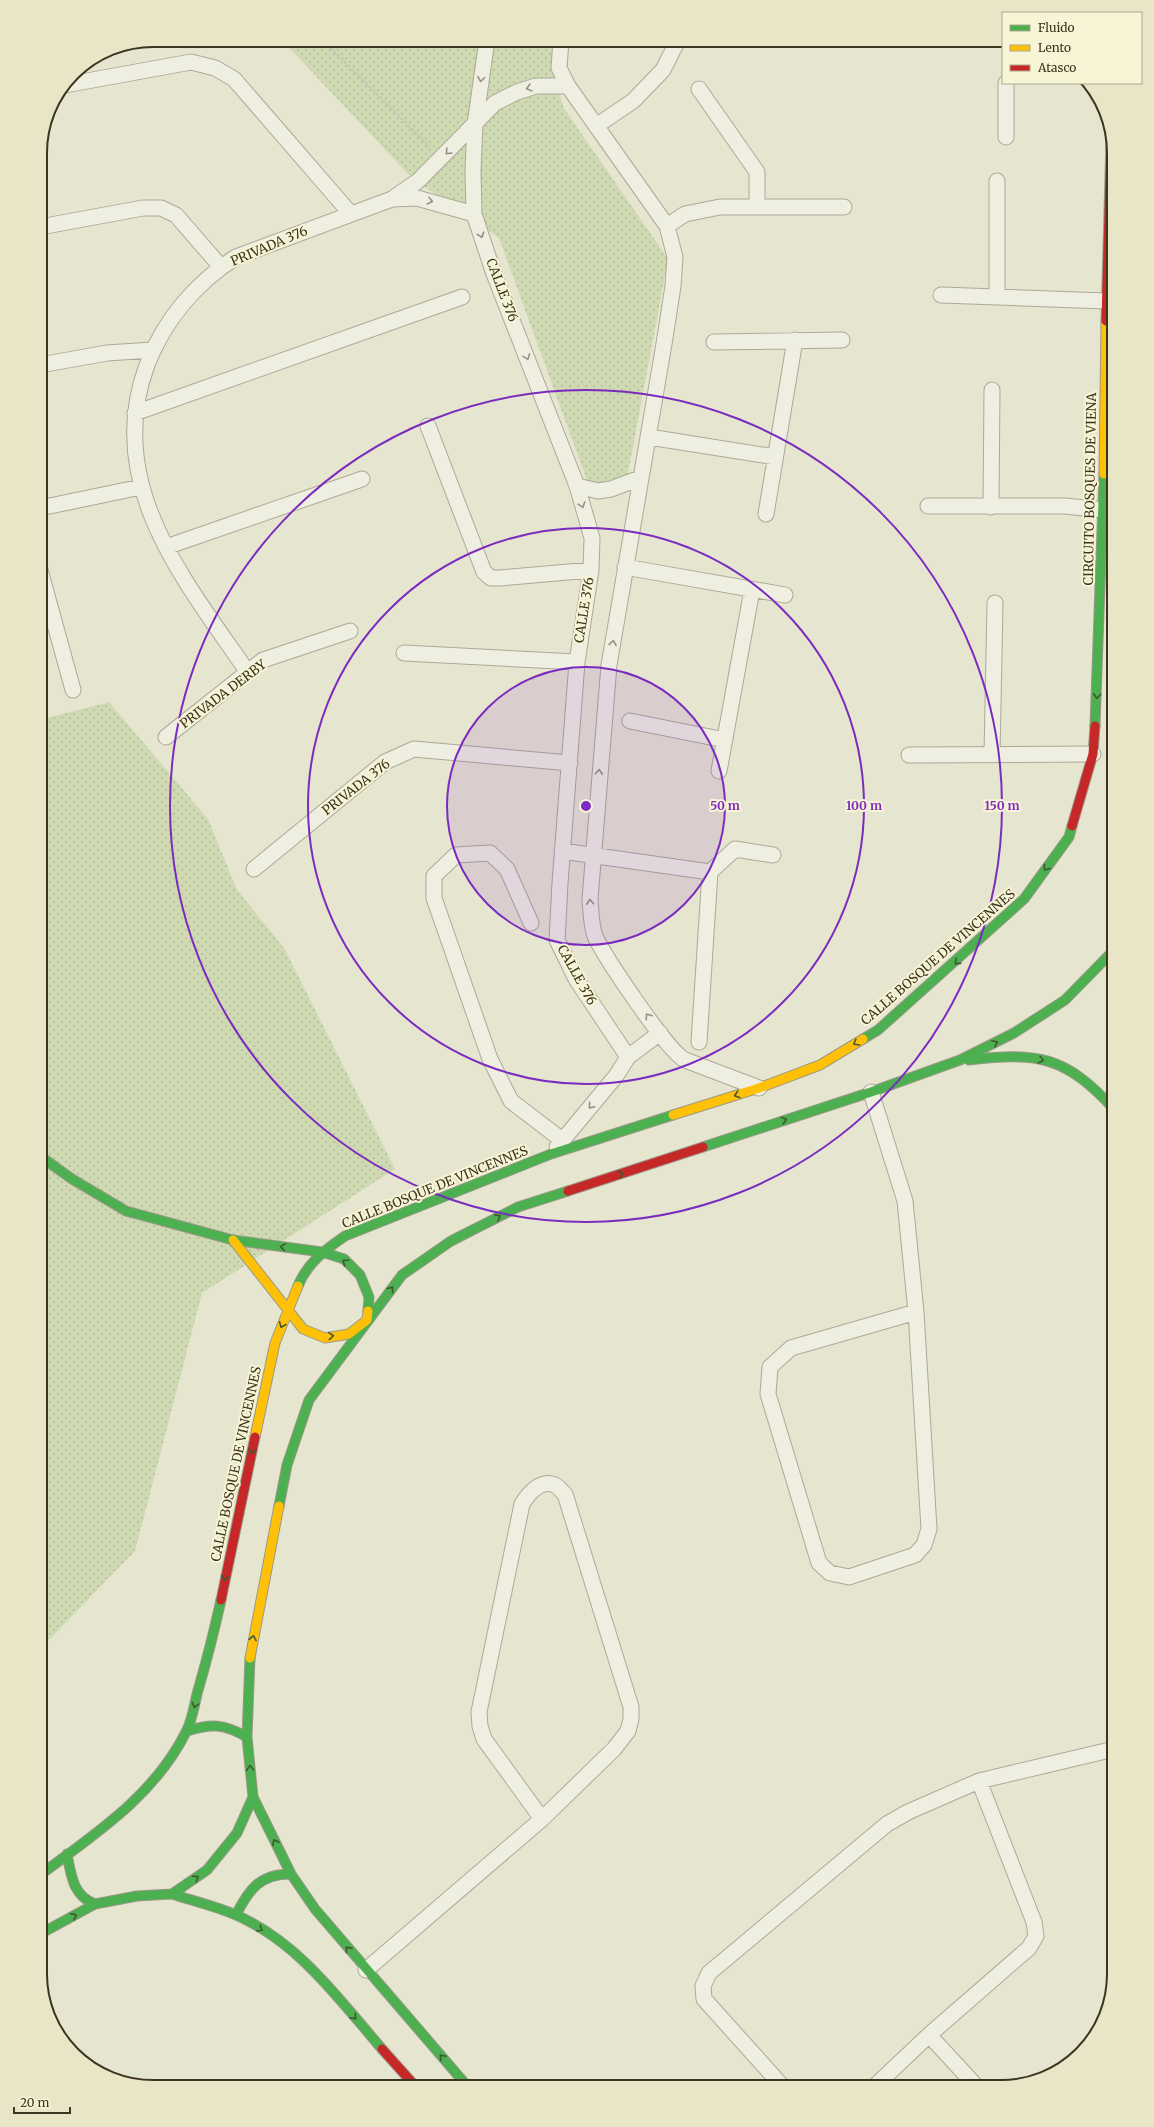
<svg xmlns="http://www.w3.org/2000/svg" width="1154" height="2127" font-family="Merriweather,serif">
  <defs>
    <pattern id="grass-dots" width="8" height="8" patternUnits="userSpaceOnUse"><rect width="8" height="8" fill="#cfd9b2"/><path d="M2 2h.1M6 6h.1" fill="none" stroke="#b3bb99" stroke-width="1.8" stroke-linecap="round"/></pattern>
  </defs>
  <rect width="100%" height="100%" fill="#e6e5d0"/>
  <!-- grass -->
  <path fill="url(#grass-dots)" d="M 282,40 L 555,40 L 551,60 L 563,107 L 668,259 L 626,484 L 588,483 L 499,238 L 411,177 Z
    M 109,702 L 208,819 L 237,890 L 284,948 L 395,1169 L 202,1293 L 135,1551 L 40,1649 L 40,720 Z"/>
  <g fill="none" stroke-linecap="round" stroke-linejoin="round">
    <defs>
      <path id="street" d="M 487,40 L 475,124 L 473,171 L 474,214 L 494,274 L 577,486 L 592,538 L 591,570 L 577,662 L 560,883 L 557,940 L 576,979 L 628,1057
        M 561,40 L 559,68 L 568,86 L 667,226 L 675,257 L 673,286 L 664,344 L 609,665 L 590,899 C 591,910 591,926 595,936 C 604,956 668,1052 685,1060 L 759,1088
        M 65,85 L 191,62 L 215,68 L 234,79 L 350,213
        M 699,89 L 757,172 L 757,207
        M 596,126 L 633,101 L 663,70 L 678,40
        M 1006,137 L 1006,83
        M 997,181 L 997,297
        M 392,199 L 417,198 L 474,214
        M 667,226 L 685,214 L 720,207 L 844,207
        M 40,227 L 143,208 L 161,208 L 176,215 L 221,267
        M 941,295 L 1106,301
        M 714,342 L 842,340
        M 40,365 L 107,353 L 152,350
        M 135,413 L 462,297
        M 428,426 L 484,572 L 491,578 L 500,578 L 591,570
        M 649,437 L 775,457
        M 577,486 L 598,491 L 611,489 L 640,478
        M 928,506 L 1065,506 L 1104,510
        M 991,507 L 992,390
        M 40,508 L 141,487
        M 766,514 L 795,340
        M 166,547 L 362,479
        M 625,567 L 785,595
        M 40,570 L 73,690
        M 404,653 L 577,662
        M 247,671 C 184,580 103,483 147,365 C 164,320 196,283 236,257 L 392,199 L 418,181 L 495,103 L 517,92 L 536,86 L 568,86
        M 630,721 L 725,740
        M 166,737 L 263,660 L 350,631
        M 909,755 L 1093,754
        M 992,755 L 995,603
        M 719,771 L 752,590
        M 562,851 L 710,872
        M 254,869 L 385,762 L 414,749 L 570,763
        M 531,923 L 507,869 L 490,853 L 456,855 L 434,876 L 434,898 L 490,1059 L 511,1101 L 562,1140
        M 699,1042 L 710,872 L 735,849 L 773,855
        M 871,1092 L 905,1201 L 916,1312 L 929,1529 L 924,1545 L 915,1555 L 849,1577 L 830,1573 L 819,1563 L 768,1394 L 770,1367 L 791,1348 L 916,1312
        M 557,1147 L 616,1076 L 628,1057 L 660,1033
        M 366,1970 L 542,1819 L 614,1749 L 628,1731 L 631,1719 L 631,1707 L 565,1494 C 562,1492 559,1487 555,1485 C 541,1479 529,1493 522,1504 L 479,1712 L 480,1726 L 484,1739 L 542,1819
        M 929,2035 L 977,2087
        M 783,2087 L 704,1999 L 703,1986 L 709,1973 L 887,1824 L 908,1812 L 979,1781 L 1114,1749
        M 874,2087 L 929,2035 L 1029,1948 L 1036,1936 L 1034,1922 L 979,1781"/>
      <path id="fast" d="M 1095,726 L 1104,474
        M 863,1039 L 878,1030 L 1024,899 L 1069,837 L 1072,826
        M 969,1060 C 1039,1052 1065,1056 1114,1109
        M 703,1147 L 871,1092 L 960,1060 L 1014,1033 L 1065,1000 L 1114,950
        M 40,1156 L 72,1179 L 126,1211 L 233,1240 L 322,1252 L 344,1259 L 360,1275 L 369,1297 L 368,1311
        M 298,1286 C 307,1263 326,1249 345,1236 L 551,1154 L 673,1115
        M 279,1506 L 287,1465 L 309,1400 L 402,1275 L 451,1241 L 518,1207 L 568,1191
        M 187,1731 C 212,1723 224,1724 247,1737
        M 253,1797 L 291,1874 L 315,1909 L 468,2087
        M 67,1854 C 71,1875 73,1896 95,1904
        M 40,1875 C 95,1834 154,1796 186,1732 C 192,1721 194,1707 197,1694 C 206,1663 214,1632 221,1600
        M 172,1894 C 193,1901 215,1906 236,1915 C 298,1942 339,1999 382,2049
        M 236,1915 C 249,1889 260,1874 291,1874
        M 40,1934 L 95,1904 L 137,1896 L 172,1894 L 207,1870 L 237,1833 L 253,1797 L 247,1737 L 250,1658"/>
      <path id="slow" d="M 1104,474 L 1106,321
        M 673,1115 L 759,1088 L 820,1065 L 863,1039
        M 233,1240 L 303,1329 L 325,1338 L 349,1334 L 367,1320 L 368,1311
        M 255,1437 L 275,1343 L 298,1286
        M 250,1658 L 279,1506"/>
      <path id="jam" d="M 1106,321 L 1111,139
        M 1072,826 L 1093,754 L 1095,726
        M 568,1191 L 703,1147
        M 221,1600 L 255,1437
        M 382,2049 L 416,2087"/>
    </defs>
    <!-- street casing -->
    <use href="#street" stroke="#aca998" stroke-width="17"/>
    <!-- fast casing -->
    <use href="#fast" stroke="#9b9988" stroke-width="11"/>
    <!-- slow casing -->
    <use href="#slow" stroke="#9b9988" stroke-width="11"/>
    <!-- jam casing -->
    <use href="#jam" stroke="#9b9988" stroke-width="11"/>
    <!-- path -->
    <path stroke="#c7c5b8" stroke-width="2.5" stroke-dasharray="3 2" stroke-linecap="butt" d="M 323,40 L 430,147"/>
    <!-- street -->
    <use href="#street" stroke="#eeeee1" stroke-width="15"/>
    <!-- fast -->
    <use href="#fast" stroke="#4caf50" stroke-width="9"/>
    <!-- slow -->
    <use href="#slow" stroke="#ffc107" stroke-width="9"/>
    <!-- jam -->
    <use href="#jam" stroke="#c62828" stroke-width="9"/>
  </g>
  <!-- one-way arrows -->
  <defs><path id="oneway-chevron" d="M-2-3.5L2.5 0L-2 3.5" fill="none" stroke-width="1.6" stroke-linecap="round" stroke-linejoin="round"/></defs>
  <g stroke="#959180">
    <use href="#oneway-chevron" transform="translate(481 79) rotate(98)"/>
    <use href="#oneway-chevron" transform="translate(529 88) rotate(165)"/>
    <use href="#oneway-chevron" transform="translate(448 152) rotate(134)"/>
    <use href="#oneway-chevron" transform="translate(430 201) rotate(14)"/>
    <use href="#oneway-chevron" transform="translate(481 235) rotate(72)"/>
    <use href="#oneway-chevron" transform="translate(527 357) rotate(69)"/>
    <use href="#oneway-chevron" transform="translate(582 505) rotate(73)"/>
    <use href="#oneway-chevron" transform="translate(613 643) rotate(-81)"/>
    <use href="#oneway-chevron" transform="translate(599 772) rotate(-85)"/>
    <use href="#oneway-chevron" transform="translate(590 902) rotate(-95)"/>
    <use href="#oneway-chevron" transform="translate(648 1016) rotate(-124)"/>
    <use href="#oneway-chevron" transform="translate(591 1106) rotate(130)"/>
  </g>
  <g stroke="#41592e">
    <use href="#oneway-chevron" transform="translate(1097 696) rotate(94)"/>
    <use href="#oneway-chevron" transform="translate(1046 868) rotate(125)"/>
    <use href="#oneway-chevron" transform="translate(957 962) rotate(139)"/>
    <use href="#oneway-chevron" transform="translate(856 1043) rotate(149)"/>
    <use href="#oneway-chevron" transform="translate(995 1043) rotate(-27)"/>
    <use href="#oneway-chevron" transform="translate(1041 1060) rotate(14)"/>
    <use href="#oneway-chevron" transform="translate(737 1095) rotate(162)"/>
    <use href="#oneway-chevron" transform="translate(784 1120) rotate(-18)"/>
    <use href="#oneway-chevron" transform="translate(621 1174) rotate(-18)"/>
    <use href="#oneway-chevron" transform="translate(498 1217) rotate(-27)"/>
    <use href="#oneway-chevron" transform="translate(283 1247) rotate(-172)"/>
    <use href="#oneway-chevron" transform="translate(345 1262) rotate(-145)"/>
    <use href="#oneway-chevron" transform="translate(391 1289) rotate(-52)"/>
    <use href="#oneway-chevron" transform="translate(282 1325) rotate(113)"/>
    <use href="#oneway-chevron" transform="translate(331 1336) rotate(-5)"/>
    <use href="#oneway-chevron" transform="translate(252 1451) rotate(102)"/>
    <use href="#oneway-chevron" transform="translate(225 1578) rotate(102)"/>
    <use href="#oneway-chevron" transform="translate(253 1638) rotate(-79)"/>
    <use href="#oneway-chevron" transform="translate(195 1705) rotate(105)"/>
    <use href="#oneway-chevron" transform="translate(250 1768) rotate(-95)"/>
    <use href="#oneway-chevron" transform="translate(275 1842) rotate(-117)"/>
    <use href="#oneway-chevron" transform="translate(196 1878) rotate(-34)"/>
    <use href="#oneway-chevron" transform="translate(74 1916) rotate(-28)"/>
    <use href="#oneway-chevron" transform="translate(260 1929) rotate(31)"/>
    <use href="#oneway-chevron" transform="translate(348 1949) rotate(-129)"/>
    <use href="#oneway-chevron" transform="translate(354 2017) rotate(49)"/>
    <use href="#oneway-chevron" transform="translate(442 2057) rotate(-131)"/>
  </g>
  <!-- distance rings -->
  <circle cx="586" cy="806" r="139" fill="#7b2cbf" fill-opacity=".12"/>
  <g fill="none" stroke="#7b2cbf" stroke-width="2">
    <circle cx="586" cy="806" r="139"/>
    <circle cx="586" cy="806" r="278"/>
    <circle cx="586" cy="806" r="416"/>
  </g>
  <g text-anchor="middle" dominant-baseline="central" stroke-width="4" stroke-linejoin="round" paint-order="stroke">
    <!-- street labels -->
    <g font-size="13" fill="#3c341f" stroke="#f7f5d6">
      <text transform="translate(269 246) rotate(-23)">PRIVADA 376</text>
      <text transform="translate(502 290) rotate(69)">CALLE 376</text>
      <text transform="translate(1090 489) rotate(-89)">CIRCUITO BOSQUES DE VIENA</text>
      <text transform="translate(584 610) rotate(-81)">CALLE 376</text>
      <text transform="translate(223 694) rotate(-37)">PRIVADA DERBY</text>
      <text transform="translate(356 787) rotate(-38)">PRIVADA 376</text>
      <text transform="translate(938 957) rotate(-41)">CALLE BOSQUE DE VINCENNES</text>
      <text transform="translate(577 975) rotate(61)">CALLE 376</text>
      <text transform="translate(435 1187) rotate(-22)">CALLE BOSQUE DE VINCENNES</text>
      <text transform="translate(236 1464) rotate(-78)">CALLE BOSQUE DE VINCENNES</text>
    </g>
  </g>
  <!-- crop -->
  <path d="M0 0H1154V2127H0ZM153 47H1001A106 106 0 0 1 1107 153V1974A106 106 0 0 1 1001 2080H153A106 106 0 0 1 47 1974V153A106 106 0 0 1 153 47Z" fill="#e8e6c7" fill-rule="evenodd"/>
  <path fill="none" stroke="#3c341f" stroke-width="2" d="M153 47H1001A106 106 0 0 1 1107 153V1974A106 106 0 0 1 1001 2080H153A106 106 0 0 1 47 1974V153A106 106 0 0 1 153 47Z"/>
  <circle cx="586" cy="806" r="6" fill="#7b2cbf" stroke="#f7f5d6" stroke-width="2"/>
  <g font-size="12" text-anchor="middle" font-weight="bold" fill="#7b2cbf" stroke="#f7f5d6" stroke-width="4" stroke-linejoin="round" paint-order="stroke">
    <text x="725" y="810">50 m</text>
    <text x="864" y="810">100 m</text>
    <text x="1002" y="810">150 m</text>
  </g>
  <!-- legend -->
  <rect x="1002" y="12" width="140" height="72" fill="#f7f5d6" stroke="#aca88d"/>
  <rect x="1010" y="25" width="20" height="6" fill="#4caf50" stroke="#aca88d"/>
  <text x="1038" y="32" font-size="12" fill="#3c341f">Fluido</text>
  <rect x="1010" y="45" width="20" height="6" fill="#ffc107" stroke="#aca88d"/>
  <text x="1038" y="52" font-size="12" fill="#3c341f">Lento</text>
  <rect x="1010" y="65" width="20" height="6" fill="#c62828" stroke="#aca88d"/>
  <text x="1038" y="72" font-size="12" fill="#3c341f">Atasco</text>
  <!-- scale -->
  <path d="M14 2107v6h56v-6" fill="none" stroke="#3c341f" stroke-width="2"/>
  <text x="20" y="2107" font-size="12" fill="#3c341f" stroke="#f7f5d6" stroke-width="3" paint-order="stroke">20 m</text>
</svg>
